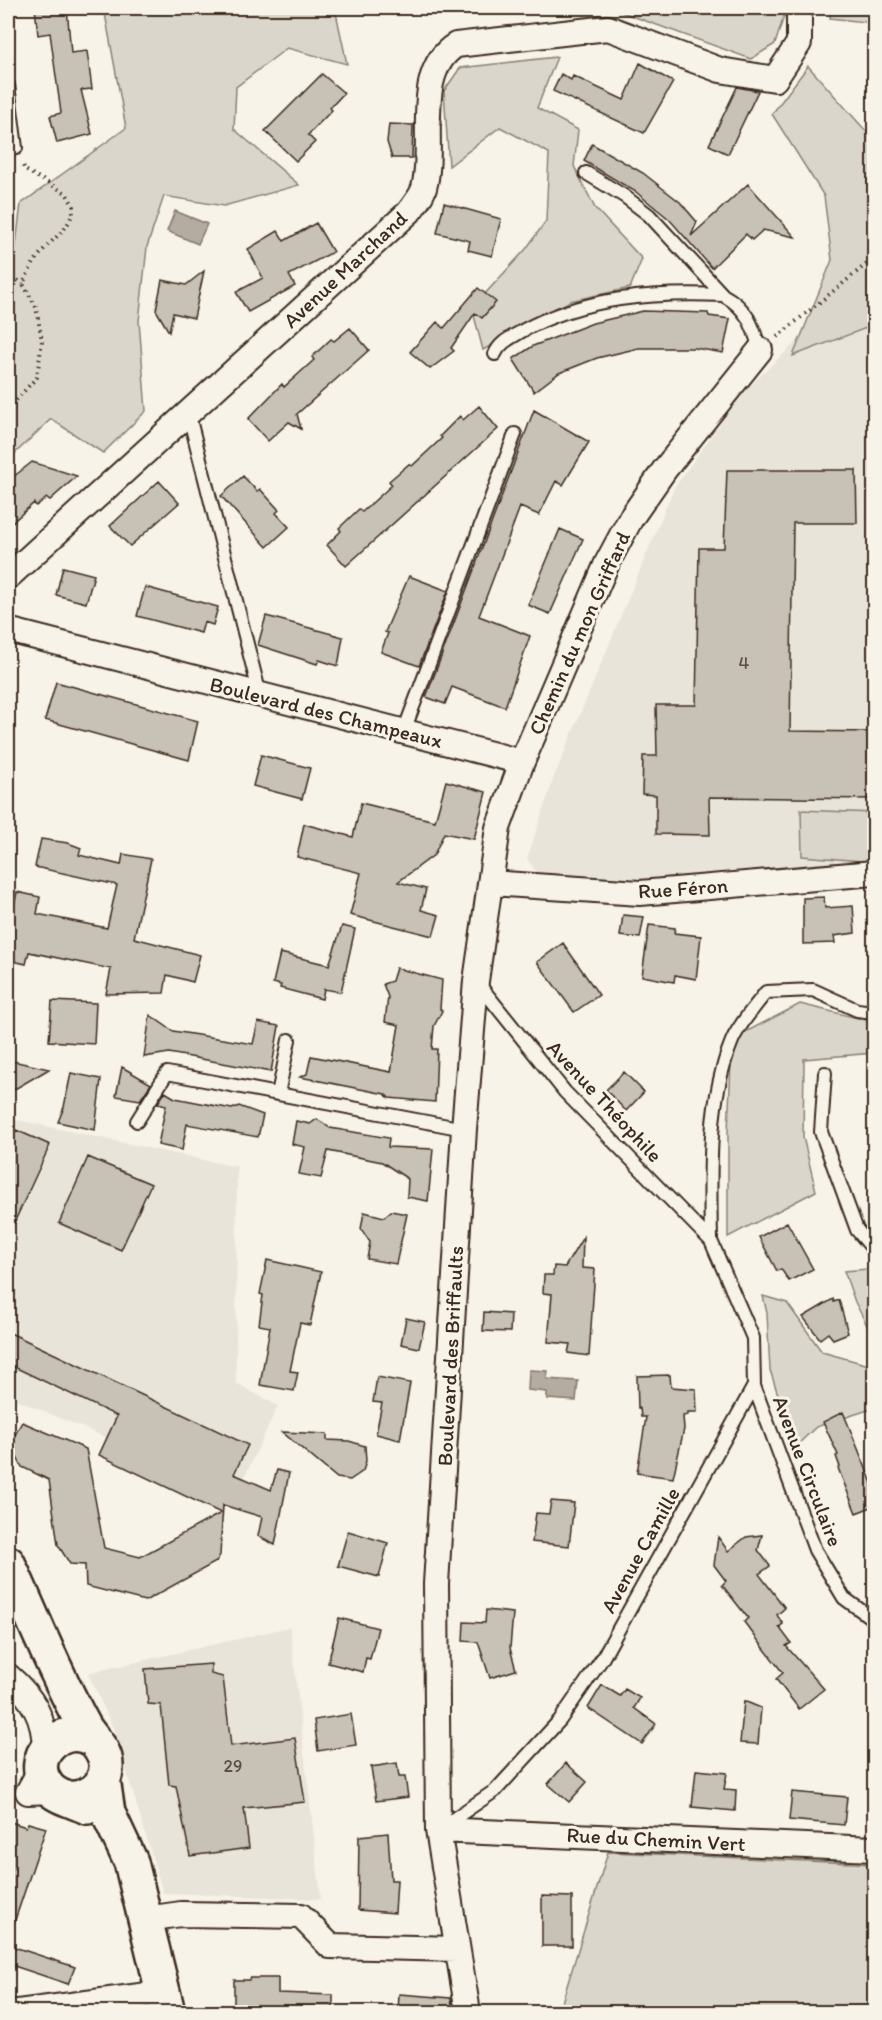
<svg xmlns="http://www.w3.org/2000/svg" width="882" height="2020" font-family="Itim,sans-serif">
  <rect width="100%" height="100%" fill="#f7f3e8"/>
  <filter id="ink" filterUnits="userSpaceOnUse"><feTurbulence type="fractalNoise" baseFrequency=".0167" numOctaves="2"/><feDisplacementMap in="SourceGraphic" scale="12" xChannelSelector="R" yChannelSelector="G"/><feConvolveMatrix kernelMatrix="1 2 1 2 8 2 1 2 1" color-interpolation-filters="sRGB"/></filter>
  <g filter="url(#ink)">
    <!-- built -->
    <path fill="#e9e4d9" d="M 874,276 L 874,864 L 644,879 L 538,874 L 527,859 L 554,777 L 674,488 L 743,392 L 812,327 Z
      M 8,1118 L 237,1167 L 236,1383 L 278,1406 L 234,1499 L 107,1438 L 8,1396 Z
      M 290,1627 L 321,1899 L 163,1893 L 114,1730 L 88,1673 Z"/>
    <!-- green -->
    <path fill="#dbd6cb" stroke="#8b8074" stroke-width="1.5" d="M 104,8 L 335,8 L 347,64 L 287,48 L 236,87 L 234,129 L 299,185 L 224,206 L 164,196 L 147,247 L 139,321 L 146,411 L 103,453 L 51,419 L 8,460 L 8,309 L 21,204 L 126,128 Z
      M 610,8 L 784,8 L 785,13 L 775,44 L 751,59 Z
      M 831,8 L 874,8 L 874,23 L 830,18 Z
      M 557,57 L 537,108 L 578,130 L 574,166 L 595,208 L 642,259 L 630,288 L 570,301 L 483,350 L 472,308 L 526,249 L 546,221 L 549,153 L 500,127 L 449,166 L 444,91 L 460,68 Z
      M 808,66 L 874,140 L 874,325 L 793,356 L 832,260 L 824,196 L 772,114 Z
      M 801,810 L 874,813 L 874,862 L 802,856 Z
      M 800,1004 L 874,1022 L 874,1053 L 804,1059 L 803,1137 L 816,1191 L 728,1237 L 728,1132 L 732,1039 Z
      M 868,1269 L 874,1277 L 874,1339 L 855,1302 L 844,1271 Z
      M 763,1296 L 787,1303 L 822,1352 L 869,1365 L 874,1349 L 874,1412 L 868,1410 L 816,1427 L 795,1447 L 770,1370 L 767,1313 Z
      M 608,1852 L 874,1864 L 874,2012 L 559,2012 Z"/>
    <!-- water -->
    <path fill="#b4aca0" stroke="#84786c" stroke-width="1.5" d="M 175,211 L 207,224 L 198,244 L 167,231 Z
      M 529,1370 L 548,1371 L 547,1379 L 578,1381 L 576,1401 L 547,1399 L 547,1392 L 528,1390 Z"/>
    <!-- building -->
    <path fill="#c8c1b6" stroke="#3b2a1e" stroke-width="1.5" d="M 35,8 L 67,8 L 71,53 L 87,51 L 92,89 L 81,90 L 92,134 L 57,143 L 50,116 L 61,113 L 50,33 L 38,35 Z
      M 640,63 L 673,82 L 644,133 L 553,91 L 561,74 L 571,80 L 573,76 L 624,100 Z
      M 322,74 L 344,93 L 330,108 L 332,110 L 308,135 L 315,142 L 296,161 L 265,131 Z
      M 737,87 L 758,91 L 728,154 L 709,145 Z
      M 389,124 L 413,125 L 412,158 L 392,158 L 387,142 Z
      M 592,144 L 643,173 L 680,202 L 697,222 L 691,236 L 748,184 L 795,237 L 763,230 L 752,240 L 746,234 L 712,268 L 669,219 L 636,192 L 584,161 Z
      M 444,203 L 501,219 L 492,256 L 468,250 L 470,241 L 437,233 Z
      M 316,223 L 333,252 L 289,275 L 295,286 L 248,312 L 236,292 L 263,278 L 248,249 L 278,231 L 284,241 Z
      M 204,271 L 194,318 L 173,313 L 169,332 L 156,310 L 162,280 L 186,285 Z
      M 478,288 L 496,302 L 482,318 L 475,313 L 451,348 L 454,351 L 430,369 L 410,352 L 437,322 L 444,328 Z
      M 643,311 L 708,313 L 709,316 L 730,319 L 723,353 L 695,348 L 639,348 L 597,358 L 559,373 L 534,392 L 513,359 L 533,346 L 593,323 Z
      M 350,328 L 369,350 L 297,414 L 301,429 L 289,422 L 268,441 L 248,419 L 282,384 L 284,387 L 314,360 L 312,357 L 331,339 L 334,341 Z
      M 479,406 L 498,429 L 346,566 L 327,545 L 341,531 L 339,528 L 359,509 L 362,512 L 392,485 L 389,481 L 409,464 L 412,466 L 442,438 L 440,436 L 460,416 L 463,420 Z
      M 534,410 L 589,442 L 563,485 L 556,481 L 539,515 L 520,507 L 479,616 L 530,636 L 505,707 L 452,687 L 445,704 L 426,697 Z
      M 32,462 L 77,476 L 50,500 L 47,498 L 36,506 L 34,503 L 8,526 L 8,481 Z
      M 727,470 L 856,470 L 857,523 L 793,523 L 790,731 L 874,732 L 874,799 L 709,797 L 710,835 L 656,834 L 656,795 L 642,794 L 643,756 L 657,756 L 656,705 L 696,705 L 699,548 L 724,548 Z
      M 243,476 L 257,491 L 260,489 L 279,510 L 276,513 L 289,527 L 267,547 L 221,496 Z
      M 159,481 L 179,503 L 130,546 L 110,526 Z
      M 560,529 L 583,539 L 550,614 L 528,605 Z
      M 63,567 L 94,575 L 86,603 L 56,595 Z
      M 409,576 L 448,591 L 419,666 L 381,652 L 388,633 L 385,632 Z
      M 145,587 L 218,607 L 213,625 L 204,622 L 201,633 L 137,616 Z
      M 266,616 L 343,637 L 338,666 L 319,660 L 317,664 L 258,645 Z
      M 56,682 L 198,721 L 189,760 L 45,720 Z
      M 261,755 L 310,768 L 302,799 L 253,786 Z
      M 446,781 L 486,792 L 474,839 L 444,833 L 434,855 L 398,882 L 426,889 L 421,910 L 439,915 L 433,936 L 350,915 L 361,873 L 297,857 L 304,824 L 353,837 L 361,803 L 435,821 Z
      M 41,839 L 68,843 L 81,848 L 79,855 L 121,865 L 123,854 L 151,859 L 134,938 L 200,955 L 193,982 L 167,975 L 164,993 L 106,994 L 111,969 L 29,952 L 26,964 L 8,960 L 8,935 L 17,892 L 40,897 L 37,914 L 107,928 L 117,885 L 35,867 Z
      M 824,897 L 825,908 L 853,906 L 855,933 L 834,936 L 835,943 L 803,944 L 803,898 Z
      M 623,915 L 644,917 L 640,938 L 620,936 Z
      M 649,925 L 675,928 L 674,933 L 701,936 L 696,979 L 675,975 L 674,982 L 642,976 Z
      M 342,926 L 355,929 L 341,992 L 324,989 L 322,999 L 280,988 L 281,985 L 273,983 L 280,953 L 329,965 Z
      M 563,943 L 599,995 L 574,1012 L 537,962 Z
      M 396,968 L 442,980 L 440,1009 L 442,1011 L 434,1026 L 432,1049 L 437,1049 L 435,1102 L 389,1098 L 385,1094 L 300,1077 L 307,1074 L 311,1056 L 391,1072 L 399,1025 L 385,1022 L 388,997 L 383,984 L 392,981 Z
      M 52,1001 L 96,1003 L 94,1044 L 49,1041 Z
      M 150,1015 L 173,1031 L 253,1044 L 258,1022 L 279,1026 L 271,1072 L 169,1053 L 144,1057 Z
      M 8,1060 L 49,1069 L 8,1093 Z
      M 122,1067 L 151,1084 L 140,1100 L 116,1096 Z
      M 624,1072 L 644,1092 L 626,1111 L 606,1090 Z
      M 71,1073 L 101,1079 L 95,1130 L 58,1122 L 64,1107 Z
      M 165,1092 L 175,1098 L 232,1109 L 239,1106 L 263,1115 L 258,1137 L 187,1124 L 182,1150 L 158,1145 L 166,1105 L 158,1103 Z
      M 317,1119 L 330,1128 L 389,1138 L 388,1147 L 433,1149 L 428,1201 L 407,1197 L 408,1179 L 382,1162 L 328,1151 L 321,1178 L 299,1174 L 305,1147 L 292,1144 L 296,1121 L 310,1124 Z
      M 16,1130 L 50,1145 L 8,1236 L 8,1149 Z
      M 88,1157 L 151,1184 L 121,1250 L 59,1223 Z
      M 391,1211 L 407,1214 L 396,1264 L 367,1259 L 370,1242 L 361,1229 L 364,1212 L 384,1217 Z
      M 787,1222 L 813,1269 L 789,1281 L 781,1269 L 777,1271 L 759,1237 Z
      M 583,1237 L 582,1268 L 595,1269 L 589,1356 L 568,1353 L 570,1344 L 548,1342 L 552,1294 L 543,1293 L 544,1275 L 553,1275 L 554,1266 L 565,1267 Z
      M 267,1260 L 321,1272 L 310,1325 L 300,1323 L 290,1371 L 298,1372 L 294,1391 L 260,1385 L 270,1327 L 259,1325 L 263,1295 L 260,1294 Z
      M 833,1299 L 834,1302 L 839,1300 L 848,1333 L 833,1339 L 828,1333 L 820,1339 L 803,1317 Z
      M 484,1312 L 511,1314 L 510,1332 L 483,1331 Z
      M 406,1318 L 425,1322 L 419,1348 L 401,1344 Z
      M 8,1332 L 248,1445 L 234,1474 L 271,1490 L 277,1470 L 289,1473 L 275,1545 L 258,1536 L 262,1517 L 223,1505 L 220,1555 L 216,1562 L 145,1601 L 86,1586 L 85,1565 L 70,1564 L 58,1545 L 49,1480 L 22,1467 L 10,1444 L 22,1422 L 86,1449 L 104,1548 L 140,1557 L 221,1513 L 99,1455 L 117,1416 L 8,1364 Z
      M 670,1375 L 671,1387 L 696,1389 L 697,1412 L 688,1412 L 688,1415 L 683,1416 L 684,1429 L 673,1478 L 637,1473 L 646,1417 L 641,1417 L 640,1408 L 638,1408 L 637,1376 Z
      M 377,1377 L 410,1383 L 400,1440 L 376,1434 L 382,1403 L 373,1402 Z
      M 843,1412 L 874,1488 L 874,1506 L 856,1513 L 838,1468 L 840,1467 L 836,1456 L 838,1455 L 823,1422 Z
      M 282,1432 L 327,1434 L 327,1440 L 349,1441 L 365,1446 L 366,1461 L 363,1471 L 350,1480 L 337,1478 Z
      M 551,1501 L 574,1503 L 569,1546 L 532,1542 L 536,1513 L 549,1514 Z
      M 348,1531 L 388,1543 L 379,1577 L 338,1566 Z
      M 762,1535 L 758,1550 L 770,1566 L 759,1574 L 785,1608 L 777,1615 L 783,1624 L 779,1627 L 791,1643 L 786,1646 L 824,1689 L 799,1709 L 776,1679 L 783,1673 L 744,1622 L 748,1618 L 722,1585 L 726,1581 L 714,1565 L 718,1537 L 728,1551 L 746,1537 Z
      M 486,1610 L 513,1613 L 510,1648 L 516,1670 L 490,1678 L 478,1642 L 463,1641 L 464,1622 L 485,1623 Z
      M 339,1618 L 378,1628 L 370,1659 L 366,1658 L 363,1672 L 328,1663 Z
      M 211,1664 L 211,1674 L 223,1677 L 231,1746 L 295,1738 L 305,1802 L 244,1808 L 249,1848 L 190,1856 L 176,1786 L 169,1785 L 161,1705 L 148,1704 L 145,1669 Z
      M 602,1685 L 620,1696 L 625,1689 L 640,1698 L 634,1708 L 656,1724 L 642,1744 L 588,1708 Z
      M 744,1701 L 761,1708 L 758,1744 L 740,1743 Z
      M 351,1714 L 356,1745 L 318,1751 L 314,1720 Z
      M 397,1763 L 399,1777 L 405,1777 L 408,1797 L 376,1801 L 371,1767 Z
      M 566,1763 L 587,1782 L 569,1802 L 548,1784 Z
      M 696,1770 L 727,1773 L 724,1789 L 736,1790 L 735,1811 L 692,1807 Z
      M 792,1792 L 847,1797 L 844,1825 L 789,1820 Z
      M 8,1821 L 26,1827 L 28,1823 L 46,1828 L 11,1932 L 8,1931 Z
      M 388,1833 L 391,1880 L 397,1880 L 395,1913 L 358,1910 L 359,1836 Z
      M 542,1896 L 572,1897 L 572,1946 L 542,1946 Z
      M 8,1945 L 75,1967 L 68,1984 L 8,1964 Z
      M 250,1978 L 278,1978 L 278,1993 L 333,1995 L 333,2013 L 234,2011 L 234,1980 L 249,1980 Z
      M 399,1994 L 451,1998 L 453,2013 L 398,2013 Z"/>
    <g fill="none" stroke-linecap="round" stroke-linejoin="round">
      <defs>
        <path id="lane" d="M 8,85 L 16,148
          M 586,173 L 624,196 L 649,215 L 723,295 C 747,308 753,325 760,350
          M 495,354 C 500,342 511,338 522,331 C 584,297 653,292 723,295
          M 188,412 L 260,695
          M 404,731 L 515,434
          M 825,1073 L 821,1132 L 857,1230 L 874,1250
          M 278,1094 L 289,1040
          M 137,1121 L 167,1073 L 464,1129
          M 711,1241 C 710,1175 707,1102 732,1041 C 739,1024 755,1007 766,992 L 813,990 L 857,1010 L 874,1012
          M 754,1386 L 815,1550 L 844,1598 L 874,1620
          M 442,1827 L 496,1790 L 560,1720 L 602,1659 L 754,1386 L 753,1338 L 711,1241 L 565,1092 L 477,982"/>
        <path id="street" d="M 8,577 L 409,212 C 414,205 422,196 424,188 C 436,144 412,72 456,45 L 608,28 L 720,70 L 775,79 L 799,43 L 799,8
          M 8,630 L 522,762 L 498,828 L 476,981 L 464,1129 L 436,1584 L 438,1830 L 468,2012
          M 522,762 L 607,563 L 631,518 L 665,469 L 760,350
          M 491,883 L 640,893 L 874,873
          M 8,1676 C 32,1697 45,1717 45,1750
          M 41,1769 L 28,1792 L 53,1791
          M 438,1830 L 874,1849
          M 146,1919 L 181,1914 L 301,1916 L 330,1946 L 457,1949
          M 18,2012 L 163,1993"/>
        <path id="secondary" d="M 8,1563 C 33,1617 55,1674 84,1726 C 91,1739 106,1749 106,1765 C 107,1788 86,1800 66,1798
          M 103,1779 L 108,1813 L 131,1862 L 168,2012
          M 87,1807 C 75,1801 58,1798 49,1788 C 23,1758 63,1720 93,1740"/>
      </defs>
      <!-- lane casing -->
      <use href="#lane" stroke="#3b2a1e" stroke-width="16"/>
      <!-- street casing -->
      <use href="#street" stroke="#3b2a1e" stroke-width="28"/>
      <!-- secondary casing -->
      <use href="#secondary" stroke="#3b2a1e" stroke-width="38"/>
      <!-- path -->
      <path stroke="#3b2a1e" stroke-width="4" stroke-dasharray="1.5 4.5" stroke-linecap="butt" d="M 8,273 L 23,284
        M 777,337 L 874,258
        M 8,409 L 37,377 L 42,341 L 36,307 L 23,284 C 29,270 36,258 47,246 C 60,233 70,227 74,207 L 66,193 L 25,170 L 22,163"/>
      <!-- lane -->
      <use href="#lane" stroke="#f7f3e8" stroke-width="12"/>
      <!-- street -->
      <use href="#street" stroke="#f7f3e8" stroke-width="24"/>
      <!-- secondary -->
      <use href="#secondary" stroke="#f7f3e8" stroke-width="33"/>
    </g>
  </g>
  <g text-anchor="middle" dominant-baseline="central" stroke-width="6" stroke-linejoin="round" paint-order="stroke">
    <!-- number labels -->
    <g font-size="18" fill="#5e5044">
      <text x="744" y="663">4</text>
      <text x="233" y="1766">29</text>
    </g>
    <!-- street labels -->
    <g font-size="21" fill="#3b2a1e" stroke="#f7f3e8">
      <text transform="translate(345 269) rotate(-43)">Avenue Marchand</text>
      <text transform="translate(579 633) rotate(-66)">Chemin du mon Griffard</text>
      <text transform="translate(326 712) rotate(14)">Boulevard des Champeaux</text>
      <text transform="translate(683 888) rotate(-4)">Rue Féron</text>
      <text transform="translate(605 1101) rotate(47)">Avenue Théophile</text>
      <text transform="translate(450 1356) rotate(-87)">Boulevard des Briffaults</text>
      <text transform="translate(808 1471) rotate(69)">Avenue Circulaire</text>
      <text transform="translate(640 1550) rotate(-61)">Avenue Camille</text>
      <text transform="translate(656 1839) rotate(3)">Rue du Chemin Vert</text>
    </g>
  </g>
  <!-- margin -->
  <rect width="882" height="2020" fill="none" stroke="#f7f3e8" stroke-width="30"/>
  <rect x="15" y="15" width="852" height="1990" fill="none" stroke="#3b2a1e" stroke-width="2" filter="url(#ink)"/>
</svg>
